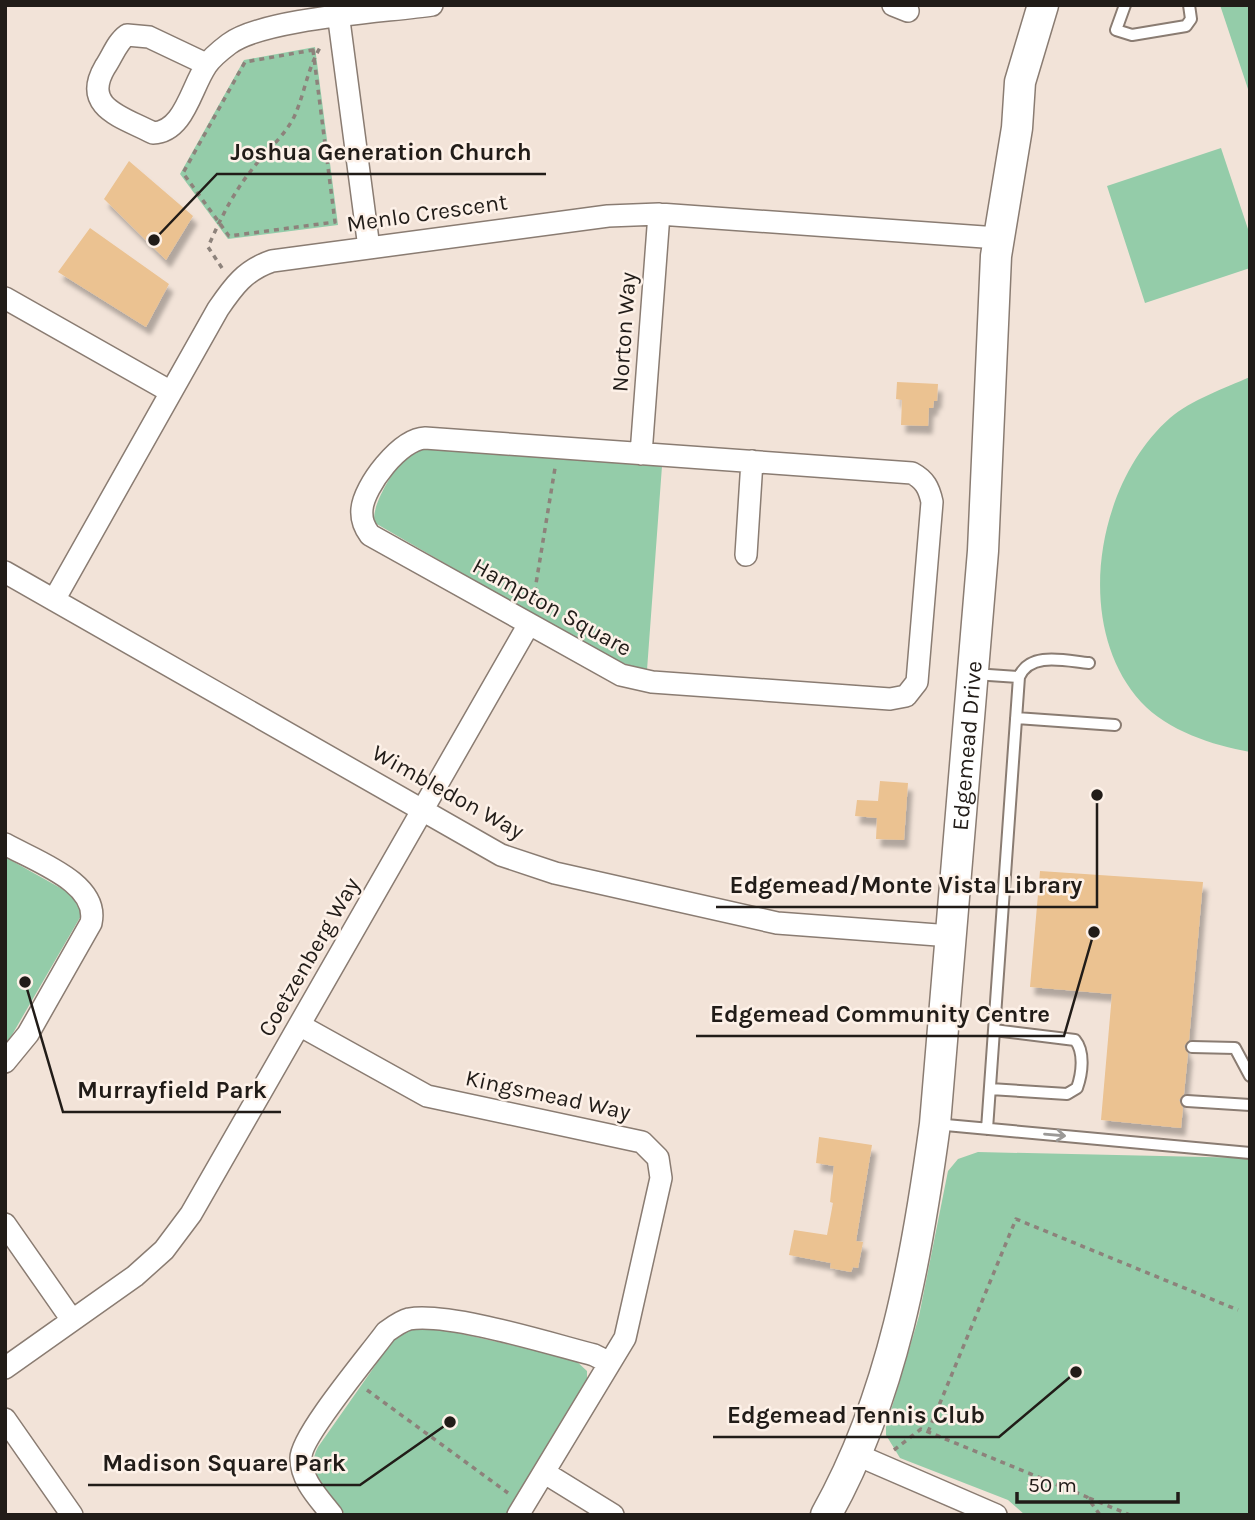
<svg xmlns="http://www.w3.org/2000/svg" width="1255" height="1520" font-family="Karla,sans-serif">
  <defs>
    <filter id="shadow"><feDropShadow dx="4.5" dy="8" stdDeviation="2" flood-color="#0004"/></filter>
  </defs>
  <rect width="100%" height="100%" fill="#f2e3d8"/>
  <!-- green -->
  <path fill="#94cca9" d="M 1220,5 L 1250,5 L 1250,95 Z
    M 315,47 L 338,225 L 228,239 L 180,174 L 244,60 Z
    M 1221,148 L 1250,235 L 1250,268 L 1145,303 L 1107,186 Z
    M 1250,377 L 1250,752 C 1212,745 1168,731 1141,702 C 1072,626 1096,483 1170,418 C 1191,400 1225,388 1250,377 Z
    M 424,448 L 662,466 L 647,670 L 612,660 L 375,523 C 369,508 396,465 408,455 C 413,451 418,450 424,448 Z
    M 5,857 L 73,895 L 82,914 L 5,1047 Z
    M 978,1152 L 1250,1158 L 1250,1515 L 1025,1515 L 1008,1500 L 900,1458 L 886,1435 L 886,1427 L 919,1316 L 948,1171 L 958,1159 Z
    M 418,1324 L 574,1359 L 587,1371 L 587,1385 L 507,1515 L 346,1515 C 329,1495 303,1475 318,1447 L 398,1333 Z"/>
  <!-- building -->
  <path fill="#ebc291" filter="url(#shadow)" d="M 129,161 L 193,216 L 166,260 L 104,199 Z
    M 90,228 L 169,284 L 146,327 L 58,272 Z
    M 897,382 L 938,384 L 937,401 L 934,401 L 933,408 L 929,408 L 928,426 L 901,425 L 902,400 L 896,399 Z
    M 880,781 L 908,783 L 904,840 L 876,839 L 877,818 L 855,816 L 857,800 L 878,801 Z
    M 1040,871 L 1203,882 L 1189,1040 L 1184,1046 L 1188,1054 L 1184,1094 L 1179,1100 L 1183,1108 L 1181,1128 L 1101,1120 L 1112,994 L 1030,987 Z
    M 819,1137 L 872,1145 L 856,1241 L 863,1242 L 858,1268 L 853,1267 L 851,1272 L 830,1268 L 831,1263 L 789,1255 L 794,1230 L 827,1235 L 833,1203 L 830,1202 L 834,1166 L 816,1163 Z"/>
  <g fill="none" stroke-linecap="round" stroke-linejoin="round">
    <defs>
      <path id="lane" d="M 1125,5 L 1116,30 L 1132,35 L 1186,26 L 1191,19 L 1189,5
        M 974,674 L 1019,677 L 987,1129
        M 1019,677 C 1030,651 1066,661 1089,663
        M 1016,718 L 1115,725
        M 1192,1047 L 1235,1048 L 1250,1076
        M 990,1089 L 1067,1094 L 1077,1088 C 1082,1074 1085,1052 1075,1040 L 994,1030
        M 1187,1101 L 1250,1105
        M 935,1124 L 1250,1153"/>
      <path id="street" d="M 337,5 L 369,248
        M 893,5 L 908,11
        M 206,64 L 149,37 L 127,35 C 117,42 112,57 105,67 C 81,108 123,117 153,133 C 184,132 191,88 206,66 C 211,58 221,50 229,44 C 264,18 384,12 432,5
        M 5,298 L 171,392
        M 425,438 L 912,473 C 925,480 929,488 932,502 L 917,682 L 906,696 L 890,699 L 652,682 L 621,675 L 370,535 C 364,527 361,520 362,509 C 364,486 400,439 425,438 Z
        M 641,454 L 659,214
        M 746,555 L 752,461
        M 5,572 L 501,855 L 555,873 L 777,923 L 951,936
        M 54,600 L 218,309 C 233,287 245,270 272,261 L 608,216 L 659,214 L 998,238
        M 5,844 C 35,861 100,883 91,923 L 28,1034 L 5,1062
        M 301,1026 L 427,1096 L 642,1142 L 658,1158 L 661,1178 L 625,1338 L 518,1515
        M 5,1224 L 72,1320
        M 5,1368 L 135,1276 L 164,1250 L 191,1214 L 529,624
        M 5,1419 L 72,1515
        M 855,1454 L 996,1515
        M 545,1473 L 613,1515
        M 332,1515 C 319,1498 301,1481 301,1458 C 300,1437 370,1354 386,1332 C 393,1327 401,1321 409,1319 C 449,1312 551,1344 594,1355 L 610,1363"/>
      <g id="secondary">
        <path id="s1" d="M 826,1515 C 893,1396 917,1257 935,1124 L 983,551 L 996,256 L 1017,128 L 1020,82 L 1043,5"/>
      </g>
    </defs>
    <!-- lane casing -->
    <use href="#lane" stroke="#8a7c72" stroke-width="14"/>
    <!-- street casing -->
    <use href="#street" stroke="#8a7c72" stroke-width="24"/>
    <!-- secondary casing -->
    <use href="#secondary" stroke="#8a7c72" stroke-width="33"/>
    <!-- path -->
    <path stroke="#8d827b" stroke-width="3.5" stroke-dasharray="5 5" stroke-linecap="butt" d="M 313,50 L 335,222 L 229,236 L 183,173 L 245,62 Z
      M 222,268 L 208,247 C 220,220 232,195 250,172 C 263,154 284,137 294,117 C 305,93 307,69 321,46
      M 533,602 L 555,468
      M 367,1390 L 508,1493
      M 928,1432 L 1016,1219 L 1238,1310
      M 894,1450 L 921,1429 L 1087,1497 L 1100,1515
      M 1089,1498 L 1130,1515"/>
    <!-- lane -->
    <use href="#lane" stroke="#fff" stroke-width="10"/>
    <!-- street -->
    <use href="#street" stroke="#fff" stroke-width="21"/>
    <!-- secondary -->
    <use href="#secondary" stroke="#fff" stroke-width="30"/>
  </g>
  <!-- one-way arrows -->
  <defs><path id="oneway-shaft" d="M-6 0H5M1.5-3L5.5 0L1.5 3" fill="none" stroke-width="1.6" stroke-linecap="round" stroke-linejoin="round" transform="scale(1.75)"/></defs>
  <use stroke="#9b9997" href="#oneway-shaft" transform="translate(1055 1135) rotate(5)"/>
  <g text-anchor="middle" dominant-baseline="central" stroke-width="5" stroke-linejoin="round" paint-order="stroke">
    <!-- street labels -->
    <g font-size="23" fill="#211c18" stroke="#fdf1e8">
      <text transform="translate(427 213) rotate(-8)">Menlo Crescent</text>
      <text transform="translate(624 332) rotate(-86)">Norton Way</text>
      <text transform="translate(552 607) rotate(29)">Hampton Square</text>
      <text stroke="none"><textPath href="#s1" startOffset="788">Edgemead Drive</textPath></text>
      <text transform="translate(448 792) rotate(29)">Wimbledon Way</text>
      <text transform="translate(309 957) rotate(-60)">Coetzenberg Way</text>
      <text transform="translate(548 1095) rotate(12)">Kingsmead Way</text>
    </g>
  </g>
  <!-- callouts -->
  <path fill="none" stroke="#211c18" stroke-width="2.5" d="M154 240L217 174H546M1097 795L1097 907H716M1094 932L1064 1036H696M25 982L63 1112H281M1076 1372L999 1437H713M450 1422L360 1485H88"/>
  <g fill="#211c18" stroke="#fdf1e8" stroke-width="2.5">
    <circle cx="154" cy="240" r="7"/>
    <circle cx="1097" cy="795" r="7"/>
    <circle cx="1094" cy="932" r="7"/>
    <circle cx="25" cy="982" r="7"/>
    <circle cx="1076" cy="1372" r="7"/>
    <circle cx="450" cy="1422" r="7"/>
  </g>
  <g font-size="24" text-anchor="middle" font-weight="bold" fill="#211c18" stroke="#fdf1e8" stroke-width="5" stroke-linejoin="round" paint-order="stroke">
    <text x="381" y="160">Joshua Generation Church</text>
    <text x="906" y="893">Edgemead/Monte Vista Library</text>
    <text x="880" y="1022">Edgemead Community Centre</text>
    <text x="172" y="1098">Murrayfield Park</text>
    <text x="856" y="1423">Edgemead Tennis Club</text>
    <text x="224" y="1471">Madison Square Park</text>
  </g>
  <!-- border -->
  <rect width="1255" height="1520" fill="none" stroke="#211c18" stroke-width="14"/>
  <!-- scale -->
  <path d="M1017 1492v10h161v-10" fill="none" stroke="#211c18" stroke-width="3.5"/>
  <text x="1028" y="1492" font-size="21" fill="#211c18" stroke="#fdf1e8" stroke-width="5" paint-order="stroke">50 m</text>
</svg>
